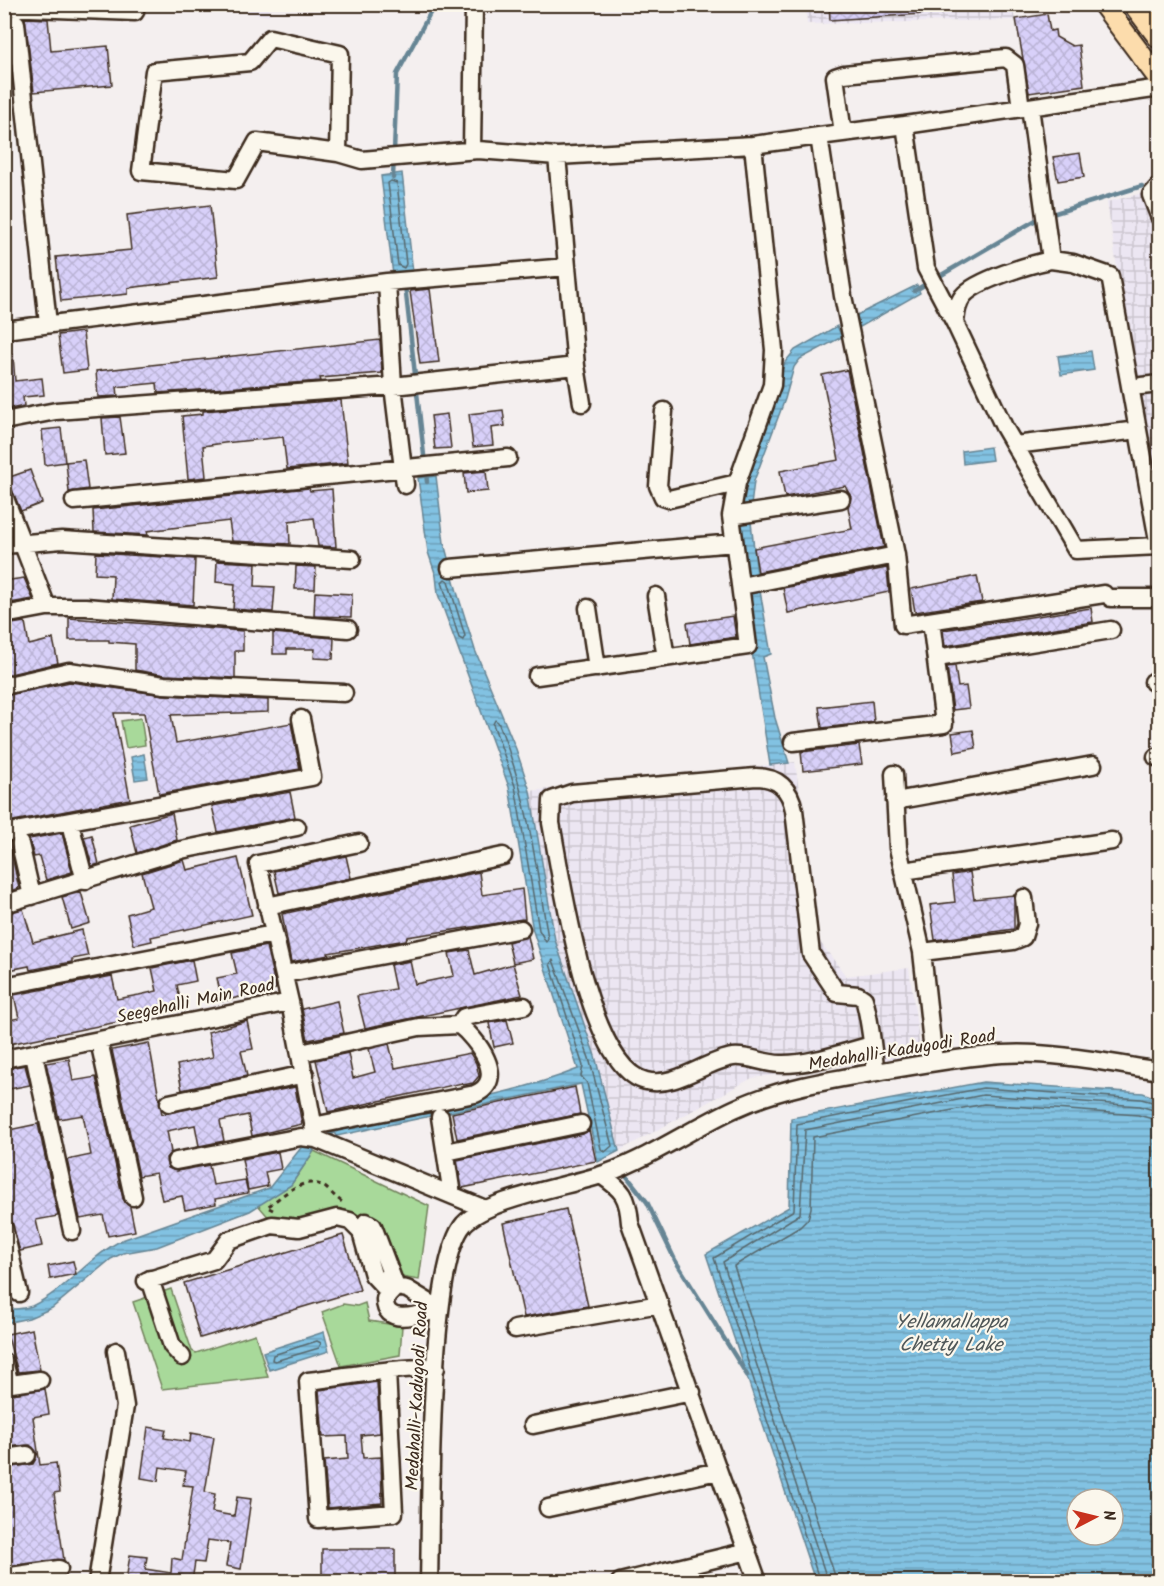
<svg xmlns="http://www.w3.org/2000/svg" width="1164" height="1586" font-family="Kalam,sans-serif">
  <defs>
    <pattern id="industrial-grid" width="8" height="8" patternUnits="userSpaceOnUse" patternTransform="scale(1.5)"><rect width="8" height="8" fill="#ece6f2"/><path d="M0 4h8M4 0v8" fill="none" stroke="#cbc5cf"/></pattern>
    <pattern id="water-rules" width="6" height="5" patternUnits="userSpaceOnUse" patternTransform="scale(1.5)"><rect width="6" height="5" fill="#82c2e2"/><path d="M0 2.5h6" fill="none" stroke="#6c9eb7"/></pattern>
    <pattern id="building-cross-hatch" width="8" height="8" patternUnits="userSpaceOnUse" patternTransform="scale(1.5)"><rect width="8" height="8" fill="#d8d0f9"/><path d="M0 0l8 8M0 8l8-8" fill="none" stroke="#bab3d5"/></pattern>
  </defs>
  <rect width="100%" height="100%" fill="#f4efef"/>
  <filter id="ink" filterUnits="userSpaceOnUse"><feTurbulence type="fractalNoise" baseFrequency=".0167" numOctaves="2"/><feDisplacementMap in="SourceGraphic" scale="12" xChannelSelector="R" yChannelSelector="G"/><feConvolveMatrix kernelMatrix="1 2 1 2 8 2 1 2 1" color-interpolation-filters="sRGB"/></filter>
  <g filter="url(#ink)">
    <!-- built -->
    <path fill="#ece6f2" d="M 207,5 L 270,4 L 270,5 L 269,16 Z"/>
    <!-- industrial -->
    <path fill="url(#industrial-grid)" d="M 806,5 L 1012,5 L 1015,20 L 807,24 Z
      M 1143,193 L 1159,235 L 1159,543 L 1107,202 Z
      M 795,762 L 820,942 L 846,976 L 909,968 L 921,1055 L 752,1078 L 619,1151 L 595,1056 L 555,940 L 530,791 Z"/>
    <!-- green -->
    <path fill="#a8d99a" stroke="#72825c" stroke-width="1.5" d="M 141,718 L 145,745 L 126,748 L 121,721 Z
      M 314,1151 L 429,1206 L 419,1280 L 395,1276 L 363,1216 L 337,1210 L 298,1221 L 282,1217 L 270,1219 L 258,1205 L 291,1185 Z
      M 171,1289 L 192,1351 L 196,1353 L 255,1334 L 268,1377 L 162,1389 L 133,1302 Z
      M 365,1303 L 369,1321 L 402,1326 L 400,1355 L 341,1366 L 322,1312 L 343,1304 L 357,1306 Z"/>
    <!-- water -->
    <path fill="url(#water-rules)" stroke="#668594" stroke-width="1.5" fill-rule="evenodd" d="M 402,173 L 413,273 L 393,275 L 381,176 Z
      M 917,285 L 920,293 L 855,330 L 851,318 Z
      M 837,326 L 842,337 L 800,359 L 794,367 L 785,399 L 754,481 L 751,506 L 740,505 L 741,489 L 785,362 L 795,350 Z
      M 1091,351 L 1094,370 L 1061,375 L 1058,356 Z
      M 990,447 L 992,460 L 963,464 L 962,451 Z
      M 436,476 L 444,543 L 457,592 L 475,650 L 516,749 L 530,791 L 555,940 L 595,1056 L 619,1151 L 598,1162 L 581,1084 L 337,1136 L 330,1124 C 412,1109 500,1100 578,1069 L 533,931 L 509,787 L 438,594 L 436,576 L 428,552 L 418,478 Z
      M 740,522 L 751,522 L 757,575 L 747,576 Z
      M 760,591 L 771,654 L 763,657 L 775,718 L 789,763 L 770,765 L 752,652 L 756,641 L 749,592 Z
      M 144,754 L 148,778 L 135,780 L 131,757 Z
      M 983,1082 L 1143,1093 L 1159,1099 L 1159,1581 L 815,1581 L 706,1254 L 789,1207 L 791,1118 ZM 1077,1499 L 1113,1499 L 1113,1535 L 1077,1535 Z
      M 309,1142 L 314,1151 L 291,1185 L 250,1211 L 157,1247 L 123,1253 L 111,1259 L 52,1308 L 29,1318 L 5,1323 L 4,1310 C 13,1309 24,1309 32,1306 C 66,1290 89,1257 122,1240 L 269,1188 L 304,1144 Z
      M 324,1332 L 329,1351 L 269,1370 L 263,1352 Z"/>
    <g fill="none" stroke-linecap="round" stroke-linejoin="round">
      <!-- shore -->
      <path stroke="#57676c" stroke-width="1.5" d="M 391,181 L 397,183 L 406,264 L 404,268 L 398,265 L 388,183 Z
        M 445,579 L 448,581 L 465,636 L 463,640 L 459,638 L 442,582 Z
        M 495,720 L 498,722 C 527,792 536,864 548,938 L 546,942 L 539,930 L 515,786 L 493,724 Z
        M 553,960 L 589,1058 L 612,1146 L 605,1152 L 601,1149 L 587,1083 L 581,1076 L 583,1066 L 550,964 Z
        M 317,1341 L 321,1343 L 319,1348 L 275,1361 L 272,1360 L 273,1355 Z
        M 820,1582 L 714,1258 L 794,1210 L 797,1124 L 983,1088 L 1141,1099 L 1160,1104
        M 828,1582 L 723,1262 L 800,1214 L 805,1130 L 983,1095 L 1140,1106 L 1160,1112
        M 837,1582 L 734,1266 L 800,1227 L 808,1219 L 811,1208 L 813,1137 L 984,1104 L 1138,1115 L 1160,1121"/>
      <!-- stream -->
      <path stroke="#668594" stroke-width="4.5" d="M 393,178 L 397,74 L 435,4
        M 1049,215 L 1142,186
        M 405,285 L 427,482
        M 914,291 L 1041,217
        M 324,1139 L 339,1128
        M 622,1170 L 647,1202 L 675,1260 L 747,1375"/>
    </g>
    <!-- building -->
    <path fill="url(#building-cross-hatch)" stroke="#3b2a1e" stroke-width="1.5" d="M 829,4 L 921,4 L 922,14 L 830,20 Z
      M 1047,14 L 1050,31 L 1055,30 L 1056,37 L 1072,46 L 1079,45 L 1084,85 L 1029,93 L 1016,19 Z
      M 25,18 L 48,19 L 51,51 L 108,46 L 112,85 L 34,92 Z
      M 1080,153 L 1084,177 L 1058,181 L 1053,157 Z
      M 210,205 L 218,277 L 128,288 L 128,294 L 61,301 L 56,257 L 131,250 L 127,215 Z
      M 430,289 L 439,362 L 420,364 L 410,291 Z
      M 83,332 L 87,370 L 63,373 L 58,335 Z
      M 380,340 L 382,373 L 320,378 L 321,381 L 158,393 L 157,383 L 117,387 L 118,396 L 98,397 L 96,371 Z
      M 4,355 L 13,355 L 15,381 L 42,378 L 44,395 L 23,397 L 24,406 L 5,410 Z
      M 847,370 L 884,547 L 758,572 L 754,548 L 852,529 L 848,507 L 851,497 L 845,486 L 785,497 L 780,471 L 839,460 L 822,375 Z
      M 341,400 L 348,463 L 287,469 L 283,437 L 224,443 L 203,446 L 206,477 L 188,479 L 182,416 L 203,414 L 203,411 Z
      M 503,410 L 505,426 L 491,428 L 493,445 L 473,447 L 469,414 Z
      M 447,414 L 451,448 L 435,449 L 431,416 Z
      M 120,417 L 125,453 L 105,455 L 102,418 Z
      M 61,428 L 65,462 L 45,465 L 42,430 Z
      M 84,460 L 88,489 L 69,492 L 66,462 Z
      M 30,470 L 42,503 L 21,511 L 7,478 Z
      M 486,471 L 488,491 L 466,493 L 464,473 Z
      M 309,488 L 310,491 L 332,489 L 336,547 L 318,546 L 314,518 L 289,521 L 290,544 L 232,541 L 229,521 L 147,531 L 148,535 L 94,532 L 93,510 Z
      M 96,553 L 195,559 L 193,605 L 112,599 L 113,575 L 95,574 Z
      M 217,561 L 256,563 L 255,586 L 275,587 L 273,612 L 233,609 L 235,584 L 216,582 Z
      M 296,566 L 316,567 L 315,589 L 295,589 Z
      M 887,568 L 889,592 L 788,613 L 783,588 Z
      M 977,576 L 982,602 L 915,612 L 911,589 Z
      M 24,578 L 33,599 L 4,604 L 4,581 Z
      M 315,592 L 352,594 L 351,617 L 314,616 Z
      M 1091,608 L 1093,622 L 945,646 L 943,630 Z
      M 733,616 L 736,637 L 690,644 L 687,623 Z
      M 69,618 L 243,631 L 243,651 L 235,651 L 235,678 L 165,675 L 135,670 L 135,644 L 109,642 L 109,640 L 69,640 Z
      M 25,622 L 29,645 L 53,639 L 58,663 L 6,675 L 4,651 L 10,649 L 5,625 Z
      M 273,633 L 334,638 L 333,659 L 314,658 L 315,649 L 287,649 L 287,654 L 273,654 Z
      M 955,666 L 958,687 L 966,686 L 969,708 L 953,710 L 947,667 Z
      M 70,682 L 164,695 L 268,700 L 268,712 L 171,715 L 176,743 L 291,723 L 300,769 L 159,794 L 144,713 L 114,713 L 130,799 L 8,822 L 4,800 L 4,696 Z
      M 872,701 L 874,722 L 822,728 L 819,707 Z
      M 973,730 L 976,748 L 955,752 L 952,733 Z
      M 859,745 L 862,764 L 803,771 L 801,752 Z
      M 290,792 L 295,817 L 218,832 L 212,806 Z
      M 172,813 L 177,840 L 137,853 L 130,825 Z
      M 62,833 L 72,872 L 46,880 L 39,856 L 34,857 L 29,839 Z
      M 92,835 L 99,864 L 92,866 L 84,837 Z
      M 11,852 L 19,888 L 4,893 L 4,854 Z
      M 346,856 L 351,878 L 279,893 L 274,871 Z
      M 238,858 L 252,915 L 151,937 L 152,941 L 134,945 L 127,914 L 151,907 L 142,873 L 184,860 L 187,870 Z
      M 479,872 L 482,895 L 522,889 L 525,919 L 407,937 L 406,940 L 328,953 L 329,955 L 291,962 L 282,914 Z
      M 970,872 L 974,899 L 1014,895 L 1014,929 L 935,940 L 930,905 L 955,902 L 952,875 Z
      M 81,892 L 90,923 L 71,929 L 62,897 Z
      M 23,909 L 33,942 L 82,930 L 88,956 L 72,959 L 72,962 L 30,970 L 29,966 L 4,971 L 4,914 Z
      M 528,936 L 533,959 L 513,963 L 508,942 Z
      M 266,946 L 276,989 L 222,1001 L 217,978 L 237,974 L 232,953 Z
      M 469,950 L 475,975 L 513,964 L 522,995 L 365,1028 L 357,996 L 395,989 L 390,965 L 410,961 L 415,984 L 454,976 L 449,953 Z
      M 192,960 L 196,981 L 177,985 L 182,1009 L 4,1045 L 4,1021 L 19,1018 L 14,995 L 112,976 L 117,999 L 139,995 L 157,991 L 152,968 Z
      M 337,1001 L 344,1033 L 308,1040 L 302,1009 Z
      M 507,1020 L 513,1043 L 494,1047 L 489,1023 Z
      M 247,1021 L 253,1049 L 241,1051 L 247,1076 L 182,1090 L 177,1065 L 213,1057 L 208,1032 Z
      M 149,1043 L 162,1114 L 295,1087 L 302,1124 L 252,1136 L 248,1115 L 220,1121 L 224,1141 L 199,1146 L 195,1125 L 167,1131 L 171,1152 L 166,1158 L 168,1168 L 177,1171 L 209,1165 L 213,1185 L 245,1180 L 248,1193 L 215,1199 L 216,1204 L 185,1210 L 182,1196 L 162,1200 L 156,1173 L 139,1176 L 112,1050 Z
      M 389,1044 L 395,1068 L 470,1053 L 476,1063 L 479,1076 L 473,1083 L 463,1085 L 462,1083 L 328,1112 L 316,1060 L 348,1053 L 353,1078 L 375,1072 L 369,1049 Z
      M 69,1059 L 73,1081 L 96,1077 L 123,1199 L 130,1207 L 135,1231 L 108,1236 L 103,1215 L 80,1219 L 67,1160 L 91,1155 L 83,1115 L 59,1119 L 46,1063 Z
      M 25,1065 L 30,1085 L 4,1090 L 4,1069 Z
      M 575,1087 L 580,1114 L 457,1139 L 452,1113 Z
      M 38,1124 L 58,1216 L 36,1220 L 42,1246 L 20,1251 L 4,1199 L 4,1131 Z
      M 589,1130 L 596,1161 L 462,1188 L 457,1160 L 583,1134 Z
      M 278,1152 L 281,1169 L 265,1172 L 268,1186 L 248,1190 L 242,1159 Z
      M 566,1209 L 588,1306 L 524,1317 L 503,1223 Z
      M 343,1235 L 360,1290 L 200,1338 L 184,1283 Z
      M 73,1261 L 76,1274 L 50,1279 L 48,1266 Z
      M 32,1329 L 40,1370 L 18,1372 L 7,1334 Z
      M 377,1382 L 380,1433 L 361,1435 L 363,1458 L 381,1457 L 382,1503 L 328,1508 L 324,1461 L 348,1459 L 347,1436 L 323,1437 L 319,1390 Z
      M 45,1389 L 49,1414 L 33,1417 L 40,1465 L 56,1463 L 60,1492 L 54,1493 L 64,1560 L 4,1566 L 4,1468 L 33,1464 L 37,1454 L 30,1445 L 4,1447 L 4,1395 Z
      M 148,1427 L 166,1430 L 164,1438 L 190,1442 L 191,1433 L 214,1437 L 205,1492 L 215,1494 L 212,1512 L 234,1516 L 237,1497 L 251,1499 L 241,1569 L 226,1566 L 230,1543 L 208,1540 L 204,1563 L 195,1562 L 192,1581 L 126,1581 L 130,1555 L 147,1557 L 145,1569 L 171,1573 L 172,1558 L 182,1560 L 193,1486 L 183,1485 L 186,1471 L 160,1467 L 158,1481 L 141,1478 Z
      M 322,1549 L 395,1549 L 395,1581 L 322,1581 Z"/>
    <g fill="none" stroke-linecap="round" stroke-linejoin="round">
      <defs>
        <path id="minor" d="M 4,7 L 135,12 L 135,4
          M 16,23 L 48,324
          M 1030,107 L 1051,260 C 1031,264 976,280 963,296 C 957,304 956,313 955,323 L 1004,427 L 1076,550 L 1159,546 L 1110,276 L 1073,263 L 1051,260
          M 905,125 L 819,136 L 843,296 L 896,555 L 903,625 L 1104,594
          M 843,133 L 835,77 L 844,74 L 1006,58 L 1015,65 L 1021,108
          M 472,150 L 474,4
          M 338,153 L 340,54 L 270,38 L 250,62 L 154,71 L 141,171 L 236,180 L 257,142 L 338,153 L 362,160 L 478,150 L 557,156
          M 1160,185 L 1151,195 L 1160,218
          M 387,282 L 393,386 L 405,485
          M 955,323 L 926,268 L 905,125 L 1160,88
          M 4,330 L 387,282 L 567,267
          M 1141,386 L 1160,384
          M 582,403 L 576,366 L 557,156 L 753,145
          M 664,411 L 658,486 L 663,497 L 669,499 L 737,483
          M 4,421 L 56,411 L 393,386 L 576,366
          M 1015,445 L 1138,430
          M 4,496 L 47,607
          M 74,501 L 508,458
          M 731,516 L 841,499
          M 4,545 L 62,540 L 352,559
          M 450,568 L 734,543
          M 741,586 L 896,555
          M 656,596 L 666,658
          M 1111,598 L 1160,598
          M 588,608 L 597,668
          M 4,615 L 47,607 L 86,607 L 348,629
          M 937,658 L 1111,630
          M 537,676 L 748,646 L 731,516 L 737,483 L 772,385 L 774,350 L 753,145 L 819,136
          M 1153,682 L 1160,682
          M 4,686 L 69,671 L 164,685 L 344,693
          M 793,742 L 944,724 L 931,621
          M 1156,757 L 1160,756
          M 894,774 L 898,848 L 922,952 L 934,1061
          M 895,801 L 1093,765
          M 72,831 L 85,881
          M 4,833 L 312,777 L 301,719
          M 20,844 L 32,896
          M 903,871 L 1112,841
          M 4,904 L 181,850 L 297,827
          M 267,906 L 503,856
          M 922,952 L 1013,941 L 1023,937 L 1027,924 L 1024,898
          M 284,974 L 521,929
          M 4,986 L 273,934
          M 290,1002 L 258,864 L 359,843
          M 459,1025 L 464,1017 L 524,1006
          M 99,1041 L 133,1197
          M 872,1045 C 844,1052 812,1064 783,1064 C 766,1065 749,1055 733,1057 C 705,1061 676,1088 646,1081 C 587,1068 561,874 551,823 L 552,800 L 572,793 L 756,777 C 778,777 790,789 794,810 L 811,954 L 837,993 L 858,995 L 864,999 C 871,1022 872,1048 876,1072
          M 301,1053 L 419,1027 L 459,1025 C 476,1038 509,1080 475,1094 L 313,1126
          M 34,1055 L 72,1231
          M 4,1059 L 290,1002 L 316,1139
          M 169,1103 L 305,1074
          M 440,1117 L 452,1195
          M 446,1152 L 581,1124
          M 176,1161 L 301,1137 L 316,1139 L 485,1209
          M 601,1175 C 623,1190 628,1196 630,1223 L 758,1582
          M 366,1222 L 373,1226 L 396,1287
          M 4,1228 L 19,1293
          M 150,1279 L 172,1346 L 182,1357
          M 146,1281 L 214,1260 L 229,1240 L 272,1225 L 299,1228 L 337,1218 L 350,1221 L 361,1232 L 373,1275 L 389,1292
          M 396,1287 L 407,1289 L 440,1309 C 424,1313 384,1329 385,1299 Z
          M 515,1329 L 660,1304
          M 4,1362 L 10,1384
          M 387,1371 L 394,1513 L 318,1519 L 308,1381 C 351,1376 393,1367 436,1368
          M 4,1385 L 40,1380
          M 533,1425 L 692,1392
          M 4,1458 L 27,1455
          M 548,1508 L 718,1471
          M 4,1577 L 59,1569
          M 97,1582 L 125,1406 L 116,1351
          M 429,1582 C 431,1516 427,1266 464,1224 C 488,1198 571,1186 607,1173 C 653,1156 691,1129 734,1109 C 779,1088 829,1080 877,1072 C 918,1065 960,1057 1002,1054 C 1054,1051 1108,1063 1160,1071
          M 620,1582 L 748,1551"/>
        <path id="major" d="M 1103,4 L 1160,80"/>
        <path id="highway" d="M 1136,4 L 1160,36"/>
      </defs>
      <!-- minor casing -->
      <use href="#minor" stroke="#3b2a1e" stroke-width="21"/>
      <!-- major casing -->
      <use href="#major" stroke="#3b2a1e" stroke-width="24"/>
      <!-- highway casing -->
      <use href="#highway" stroke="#3b2a1e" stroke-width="28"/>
      <!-- path -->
      <path stroke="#3b2a1e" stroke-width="3" stroke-dasharray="4.5 4.5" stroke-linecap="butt" d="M 273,1210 L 267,1207 C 283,1196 305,1173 326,1188 C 332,1193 337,1199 344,1203"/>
      <!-- minor -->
      <use href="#minor" stroke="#fbf7ec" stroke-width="16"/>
      <!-- major -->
      <use href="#major" stroke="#fcdcac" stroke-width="20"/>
      <!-- highway -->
      <use href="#highway" stroke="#fcdcac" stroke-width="24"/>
    </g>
  </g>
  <g text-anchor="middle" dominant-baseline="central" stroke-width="4.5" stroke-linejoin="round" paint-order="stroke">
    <!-- street labels -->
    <g font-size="18" fill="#3b2a1e" stroke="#fbf7ec">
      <text transform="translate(196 1002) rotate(-12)">Seegehalli Main Road</text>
      <text transform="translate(902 1051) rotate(-9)">Medahalli-Kadugodi Road</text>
      <text transform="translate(418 1396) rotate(-87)">Medahalli-Kadugodi Road</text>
    </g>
    <!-- water labels -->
    <g font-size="20" font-style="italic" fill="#505859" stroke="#fbf7ec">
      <text x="951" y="1323">Yellamallappa<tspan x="951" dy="23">Chetty Lake</tspan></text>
    </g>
  </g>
  <!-- margin -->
  <rect width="1164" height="1586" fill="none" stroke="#fbf7ec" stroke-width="24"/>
  <rect x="12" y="12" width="1140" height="1562" fill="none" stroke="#3b2a1e" stroke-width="2" filter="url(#ink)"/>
  <!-- north arrow -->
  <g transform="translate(1095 1517) rotate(83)"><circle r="28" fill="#fbf7ec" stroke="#aea59a" stroke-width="1.5"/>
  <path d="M0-4.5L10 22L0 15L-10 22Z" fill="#c8321e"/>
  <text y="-9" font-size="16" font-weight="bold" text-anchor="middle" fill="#3b2a1e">N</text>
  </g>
</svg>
